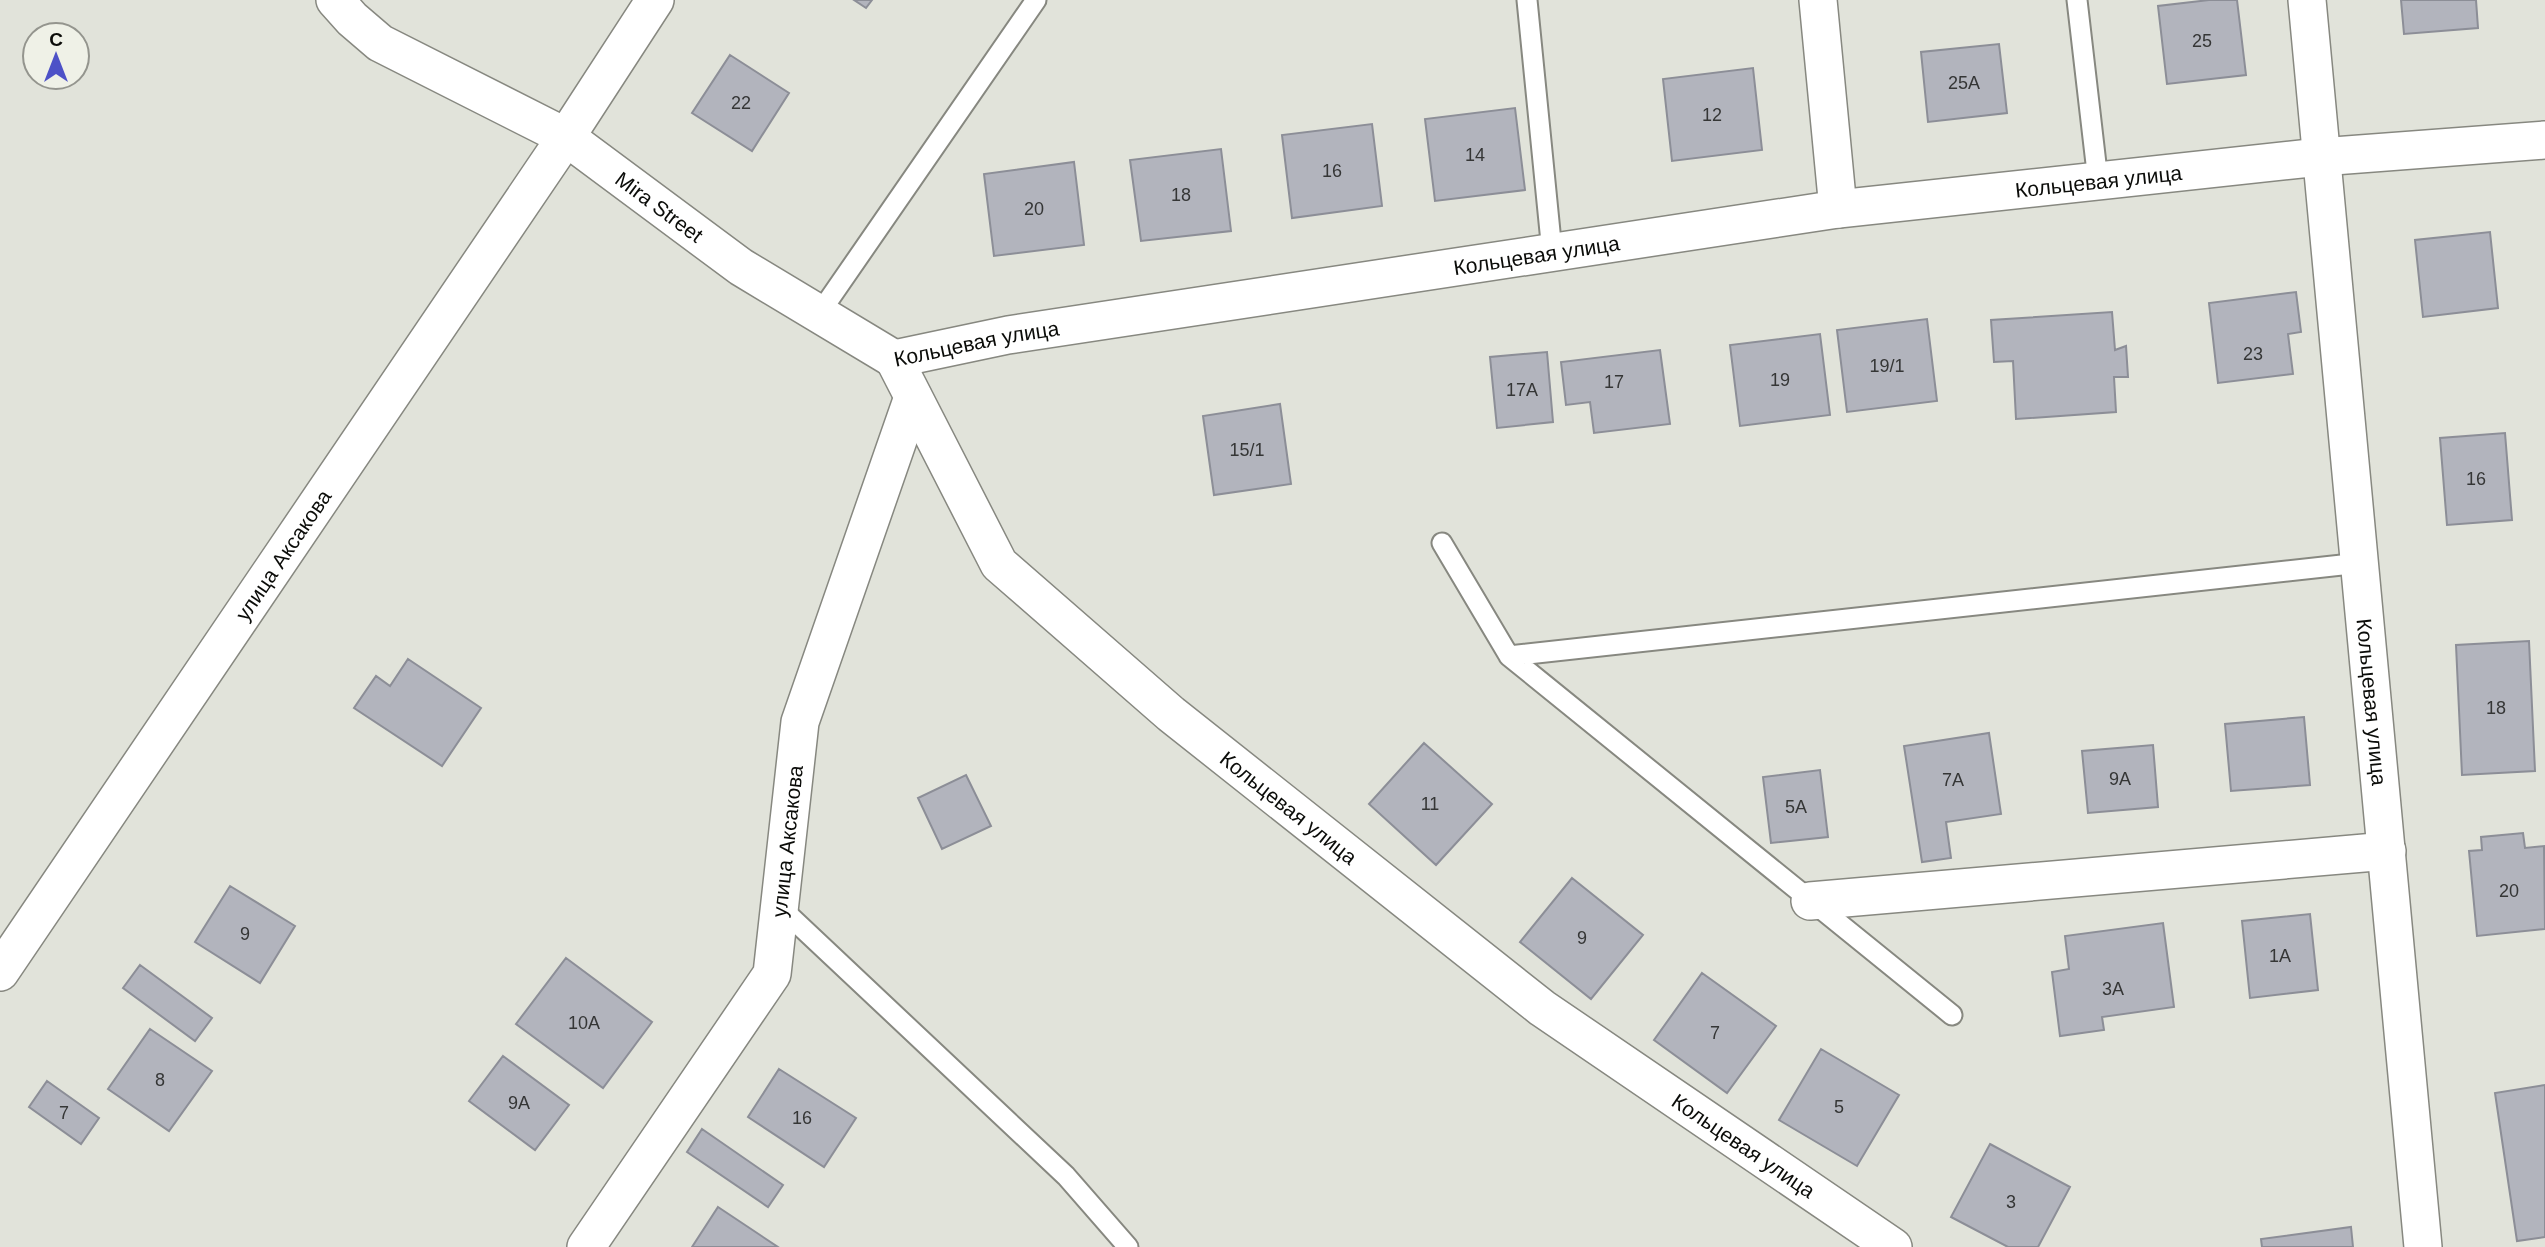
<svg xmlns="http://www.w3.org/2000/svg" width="2545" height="1247" font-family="Helvetica,sans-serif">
  <rect width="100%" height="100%" fill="#e1e3da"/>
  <!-- building -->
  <path fill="#b2b4bd" stroke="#8c8e97" stroke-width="2" d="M 854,0 L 872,0 L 866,8 Z
    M 2209,0 L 2237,0 L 2246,75 L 2167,84 L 2158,6 Z
    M 2401,0 L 2476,0 L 2478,28 L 2404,34 Z
    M 1999,44 L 2007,113 L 1928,122 L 1921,52 Z
    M 730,55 L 789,93 L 752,151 L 692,113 Z
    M 1753,68 L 1762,150 L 1672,161 L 1663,79 Z
    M 1515,108 L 1525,190 L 1435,201 L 1425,119 Z
    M 1372,124 L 1382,206 L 1292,218 L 1282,135 Z
    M 1221,149 L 1231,231 L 1141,241 L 1130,160 Z
    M 1074,162 L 1084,245 L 994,256 L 984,174 Z
    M 2490,232 L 2498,308 L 2423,317 L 2415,240 Z
    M 2296,292 L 2301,332 L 2288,334 L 2293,374 L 2218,383 L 2209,303 Z
    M 2112,312 L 2115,350 L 2126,346 L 2128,377 L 2114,377 L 2116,412 L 2016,419 L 2013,361 L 1994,362 L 1991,320 Z
    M 1927,319 L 1937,401 L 1847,412 L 1837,330 Z
    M 1820,334 L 1830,415 L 1740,426 L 1730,345 Z
    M 1660,350 L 1670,424 L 1594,433 L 1590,402 L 1566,405 L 1561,362 Z
    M 1547,352 L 1553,422 L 1497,428 L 1490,357 Z
    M 1280,404 L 1291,484 L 1214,495 L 1203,416 Z
    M 2505,433 L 2512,520 L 2447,525 L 2440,438 Z
    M 2529,641 L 2535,771 L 2462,775 L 2456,645 Z
    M 408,659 L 481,708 L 442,766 L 354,708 L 376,676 L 390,686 Z
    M 2304,717 L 2310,785 L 2231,791 L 2225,724 Z
    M 1989,733 L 2001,814 L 1946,822 L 1951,858 L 1922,862 L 1904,746 Z
    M 1424,743 L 1492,804 L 1436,865 L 1369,804 Z
    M 2153,745 L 2158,807 L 2088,813 L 2082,751 Z
    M 1820,770 L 1828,837 L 1771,843 L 1763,777 Z
    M 966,775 L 991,826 L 942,849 L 918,798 Z
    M 2523,833 L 2525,848 L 2544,846 L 2545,929 L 2477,936 L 2469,851 L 2482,850 L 2481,837 Z
    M 1572,878 L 1643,935 L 1591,999 L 1520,942 Z
    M 230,886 L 295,926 L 260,983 L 195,942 Z
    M 2310,914 L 2318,990 L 2250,998 L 2242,921 Z
    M 2163,923 L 2174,1007 L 2102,1017 L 2104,1030 L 2060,1036 L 2052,972 L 2069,969 L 2065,936 Z
    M 566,958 L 652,1022 L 603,1088 L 516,1024 Z
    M 140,965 L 212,1018 L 195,1041 L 123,988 Z
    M 1702,973 L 1776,1026 L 1727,1093 L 1654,1040 Z
    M 150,1029 L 212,1071 L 169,1131 L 108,1089 Z
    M 1821,1049 L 1899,1095 L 1857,1166 L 1779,1120 Z
    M 503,1056 L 569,1105 L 535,1150 L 469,1101 Z
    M 779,1069 L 856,1118 L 824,1167 L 748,1117 Z
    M 47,1081 L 99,1118 L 81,1144 L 29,1107 Z
    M 2545,1085 L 2545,1237 L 2517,1241 L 2495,1093 Z
    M 702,1129 L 783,1185 L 768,1207 L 687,1152 Z
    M 1990,1144 L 2070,1187 L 2038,1247 L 2008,1247 L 1951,1217 Z
    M 718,1207 L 778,1247 L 692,1247 Z
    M 2351,1227 L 2353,1247 L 2262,1247 L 2261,1239 Z"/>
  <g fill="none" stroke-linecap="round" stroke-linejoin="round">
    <defs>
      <path id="lane" d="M 1527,0 L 1552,252
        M 2077,0 L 2098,181
        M 819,314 L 1036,0
        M 1442,543 L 1509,656 L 1952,1015
        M 1509,656 L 2360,563
        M 780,907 L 1066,1176 L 1128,1247"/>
      <g id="street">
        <path id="s1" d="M 655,0 L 566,137 L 741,267 L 894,359"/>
        <path d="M 1818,0 L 1838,209"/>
        <path id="s2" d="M 2307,0 L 2423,1247"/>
        <path id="s3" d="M 894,359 L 1008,335 L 1838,209 L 2320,157 L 2545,140"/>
        <path id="s4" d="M 894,359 L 999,564 L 1171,714 L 1542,1008 L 1893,1247"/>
        <path d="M 1810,901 L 2387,851"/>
        <path id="s5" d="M 0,972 L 566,137 L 380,43 L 352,19 L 335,0"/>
        <path id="s6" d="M 586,1247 L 772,974 L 800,722 L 913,397"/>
      </g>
    </defs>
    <!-- lane casing -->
    <use href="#lane" stroke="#878880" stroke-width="23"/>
    <!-- street casing -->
    <use href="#street" stroke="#878880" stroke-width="40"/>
    <!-- lane -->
    <use href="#lane" stroke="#fff" stroke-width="19"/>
    <!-- street -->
    <use href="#street" stroke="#fff" stroke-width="37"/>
  </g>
  <g text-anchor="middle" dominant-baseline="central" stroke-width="6" stroke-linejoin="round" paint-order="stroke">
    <!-- number labels -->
    <g font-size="18" fill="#353636">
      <text x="2202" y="41">25</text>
      <text x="1964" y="83">25А</text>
      <text x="741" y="103">22</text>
      <text x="1712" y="115">12</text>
      <text x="1475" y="155">14</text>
      <text x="1332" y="171">16</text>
      <text x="1181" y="195">18</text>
      <text x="1034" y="209">20</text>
      <text x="2253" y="354">23</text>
      <text x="1887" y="366">19/1</text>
      <text x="1780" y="380">19</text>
      <text x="1614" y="382">17</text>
      <text x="1522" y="390">17А</text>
      <text x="1247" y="450">15/1</text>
      <text x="2476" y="479">16</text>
      <text x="2496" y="708">18</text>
      <text x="2120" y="779">9А</text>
      <text x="1953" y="780">7А</text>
      <text x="1430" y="804">11</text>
      <text x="1796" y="807">5А</text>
      <text x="2509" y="891">20</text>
      <text x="245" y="934">9</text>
      <text x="1582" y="938">9</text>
      <text x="2280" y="956">1А</text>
      <text x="2113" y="989">3А</text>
      <text x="584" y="1023">10А</text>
      <text x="1715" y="1033">7</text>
      <text x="160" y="1080">8</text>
      <text x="519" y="1103">9А</text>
      <text x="1839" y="1107">5</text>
      <text x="64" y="1113">7</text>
      <text x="802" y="1118">16</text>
      <text x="2011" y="1202">3</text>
    </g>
    <!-- street labels -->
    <g font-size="21" fill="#0b0c09" stroke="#eff1e7">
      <text stroke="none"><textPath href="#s3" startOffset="1218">Кольцевая улица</textPath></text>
      <text stroke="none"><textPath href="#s1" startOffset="280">Mira Street</textPath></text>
      <text stroke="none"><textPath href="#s3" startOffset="651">Кольцевая улица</textPath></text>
      <text stroke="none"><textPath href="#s3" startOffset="84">Кольцевая улица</textPath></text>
      <text stroke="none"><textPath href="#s5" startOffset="504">улица Аксакова</textPath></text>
      <text stroke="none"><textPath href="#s2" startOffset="705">Кольцевая улица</textPath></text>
      <text stroke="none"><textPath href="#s4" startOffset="609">Кольцевая улица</textPath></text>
      <text stroke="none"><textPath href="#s6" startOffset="464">улица Аксакова</textPath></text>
      <text stroke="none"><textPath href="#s4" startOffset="1176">Кольцевая улица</textPath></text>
    </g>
  </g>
  <!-- north arrow -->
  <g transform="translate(56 56)"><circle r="33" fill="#eff1e7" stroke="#94958e" stroke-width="2"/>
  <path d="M0-5L12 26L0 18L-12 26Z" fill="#4d51c7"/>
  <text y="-10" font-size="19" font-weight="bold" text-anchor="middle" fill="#0b0c09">С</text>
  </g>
</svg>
